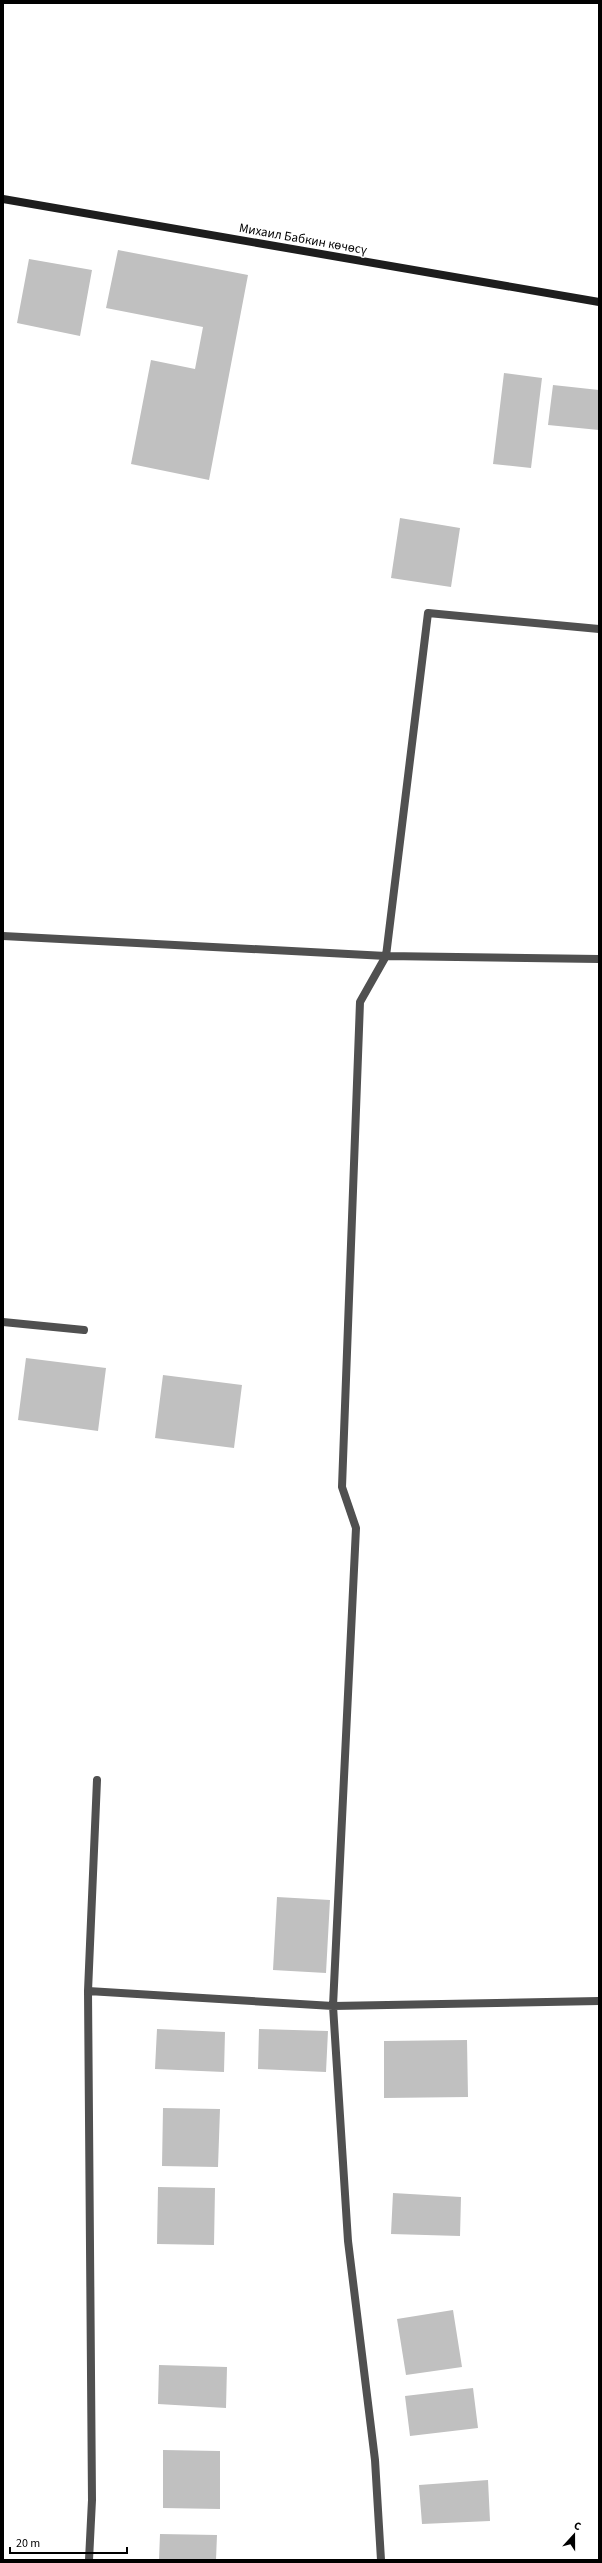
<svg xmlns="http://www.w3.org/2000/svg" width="602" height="2563" font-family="'Source Sans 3',sans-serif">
  <rect width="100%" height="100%" fill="#fff"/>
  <!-- building -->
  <path fill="#c0c0c0" d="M 118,250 L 248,275 L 209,480 L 131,464 L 151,360 L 195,369 L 203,327 L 106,308 Z
    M 29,259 L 92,270 L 80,336 L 17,323 Z
    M 504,373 L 542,378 L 531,468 L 493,464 Z
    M 553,385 L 599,390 L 599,430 L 548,425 Z
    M 400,518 L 460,528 L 451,587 L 391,578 Z
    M 26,1358 L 106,1368 L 98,1431 L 18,1420 Z
    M 163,1375 L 242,1385 L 234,1448 L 155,1438 Z
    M 277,1897 L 330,1900 L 326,1973 L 273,1970 Z
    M 157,2029 L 225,2032 L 224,2072 L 155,2069 Z
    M 259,2029 L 328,2031 L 326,2072 L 258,2069 Z
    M 467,2040 L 468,2097 L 384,2098 L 384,2041 Z
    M 163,2108 L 220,2109 L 218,2167 L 162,2166 Z
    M 158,2187 L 215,2188 L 214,2245 L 157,2244 Z
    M 393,2193 L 461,2197 L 460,2236 L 391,2234 Z
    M 453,2310 L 462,2367 L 406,2375 L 397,2319 Z
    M 159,2365 L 227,2367 L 226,2408 L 158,2404 Z
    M 473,2388 L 478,2428 L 410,2436 L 405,2396 Z
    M 163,2450 L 220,2451 L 220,2509 L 163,2508 Z
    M 488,2480 L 490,2521 L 422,2524 L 419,2485 Z
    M 160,2534 L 217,2535 L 216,2560 L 159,2560 Z"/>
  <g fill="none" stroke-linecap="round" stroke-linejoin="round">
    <!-- street -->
    <path stroke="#505050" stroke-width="8" d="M 3,936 L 386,956 L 599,959
      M 3,1322 L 84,1330
      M 88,1991 L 333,2006 L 599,2001
      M 89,2560 L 92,2500 L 88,1991 L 97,1780
      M 381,2560 L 375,2460 L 348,2241 L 333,2006 L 356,1528 L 342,1487 L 360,1002 L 386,956 L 428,613 L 599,629"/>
    <!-- secondary -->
    <path stroke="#1d1d1d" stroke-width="8" d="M 3,199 L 599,302"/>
  </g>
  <g text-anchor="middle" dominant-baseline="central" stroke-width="3" stroke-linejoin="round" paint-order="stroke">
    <!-- street labels -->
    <g font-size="13" fill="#000" stroke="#fff">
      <text transform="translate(303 239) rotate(10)">Михаил Бабкин көчөсү</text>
    </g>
  </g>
  <!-- border -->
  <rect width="602" height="2563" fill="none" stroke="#000000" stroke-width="8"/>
  <!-- north arrow -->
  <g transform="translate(574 2535) rotate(21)" stroke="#ffffff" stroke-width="3" paint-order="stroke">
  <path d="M0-3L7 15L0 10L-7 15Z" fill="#000000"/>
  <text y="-6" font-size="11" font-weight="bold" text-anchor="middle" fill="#000000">С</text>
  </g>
  <!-- scale -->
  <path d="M10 2547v6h117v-6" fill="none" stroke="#000000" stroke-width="2"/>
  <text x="16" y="2547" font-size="12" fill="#000000" stroke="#ffffff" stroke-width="3" paint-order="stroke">20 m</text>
</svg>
